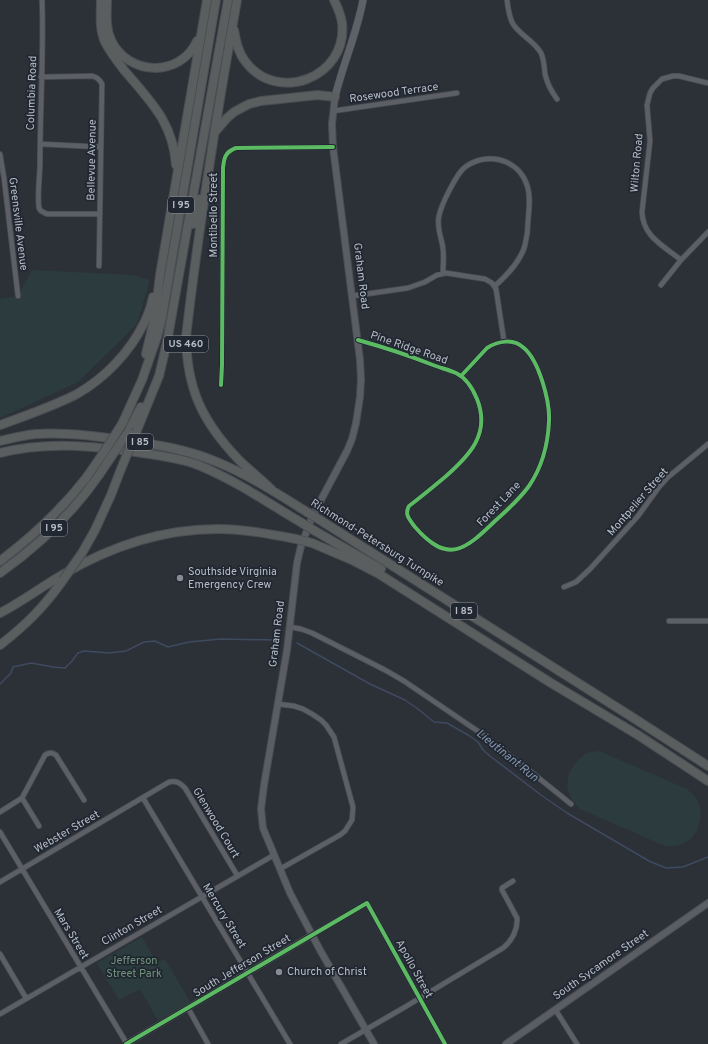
<svg xmlns="http://www.w3.org/2000/svg" width="708" height="1044" font-family="Overpass,sans-serif">
  <rect width="100%" height="100%" fill="#2c3138"/>
  <!-- green -->
  <path fill="#2c3c3e" d="M 32,270 L 133,275 L 150,280 L 137,324 L 78,382 L 0,418 L 0,299 L 18,296 Z
    M 599,751 L 687,789 C 690,792 694,795 696,798 C 705,810 700,835 686,842 C 680,846 673,846 665,846 L 580,809 L 571,798 L 567,787 L 569,773 L 576,762 L 586,753 Z
    M 142,937 L 157,963 L 165,959 L 190,1002 L 158,1020 L 140,989 L 119,1000 L 97,963 Z"/>
  <g fill="none" stroke-linecap="round" stroke-linejoin="round">
    <!-- stream -->
    <path stroke="#3e4a5f" stroke-width="1.5" d="M 297,643 L 370,684 L 405,700 L 418,709 L 434,722 L 447,723 L 468,735 L 478,742 L 483,750 L 490,756 L 541,795 L 567,813 L 649,861 L 666,868 L 683,867 L 708,857
      M 0,684 L 11,673 L 13,667 L 31,663 L 53,667 L 65,668 L 72,661 L 78,653 L 84,651 L 109,653 L 126,651 L 144,642 L 155,641 L 168,647 L 189,642 L 221,639 L 275,640"/>
    <defs>
      <path id="minor" d="M 42,0 C 44,54 40,108 40,162 C 40,177 37,193 39,208 L 41,211 L 47,214 L 100,214
        M 507,0 C 508,8 509,17 513,24 C 520,35 534,41 541,53 C 544,59 544,66 545,74 C 547,83 551,91 557,99
        M 41,77 L 92,76 C 97,77 100,80 102,84 L 99,266
        M 333,111 L 457,93
        M 40,144 L 101,147
        M 0,154 L 4,178 L 18,296
        M 681,260 C 664,246 643,237 642,212 L 650,141 L 647,105 L 650,93 L 653,88 L 662,79 L 673,76 L 679,76 L 708,83
        M 443,273 C 443,265 444,257 443,249 C 442,238 436,228 439,216 C 441,205 456,175 464,168 C 485,151 518,158 527,185 C 531,196 529,209 528,221 C 528,229 527,237 525,245 C 521,261 507,275 495,286
        M 661,285 L 681,260 L 708,232
        M 352,296 L 408,288 L 425,282 L 437,275 L 446,273 L 485,279 L 492,283 L 496,289 L 504,341
        M 358,340 C 383,347 408,355 433,365 C 441,368 449,370 456,373 C 466,378 473,389 477,399 C 491,434 469,456 445,477 C 433,487 421,497 409,506 C 404,515 410,520 415,527 C 448,565 465,550 495,521 C 507,510 519,500 529,486 C 542,467 548,444 549,421 C 550,401 539,361 524,348 C 513,338 498,341 487,348 L 461,376
        M 221,385 L 222,365 L 223,168 C 224,158 225,152 236,148 L 333,147
        M 564,587 L 576,582 L 590,569 L 638,516 L 659,487 L 667,478 L 708,444
        M 669,621 L 708,621
        M 290,627 L 301,629 L 312,633 L 385,670 L 404,681 L 479,732 L 530,771 L 571,804
        M 278,704 L 294,706 L 303,709 L 312,714 L 321,720 L 326,725 L 334,737 L 353,807 L 352,820 L 345,831 L 340,835 L 280,869
        M 143,798 L 290,1044
        M 0,812 L 22,798
        M 39,826 L 22,798 L 45,755 C 49,752 52,752 56,755 L 84,800
        M 0,832 L 127,1044
        M 0,882 L 169,782 C 176,780 180,783 185,788 L 237,875
        M 312,935 L 367,903 L 445,1044
        M 0,954 L 26,998
        M 188,1008 L 208,1044
        M 555,1009 L 577,1044
        M 0,1014 L 274,855
        M 341,1044 L 405,1007 L 503,948 C 512,941 518,929 517,918 L 502,890 L 502,888 L 513,881"/>
      <path id="tertiary" d="M 126,1044 L 312,935"/>
      <path id="secondary" d="M 335,97 L 332,124 L 333,147 L 360,360 L 361,379 L 360,397 L 356,423 L 352,439 L 347,451 L 322,498 L 311,520 L 301,546 L 297,563 L 287,650 L 264,785 L 261,809 L 263,828 L 290,893 L 320,950 L 374,1044
        M 506,1044 L 708,903"/>
      <path id="primary" d="M 335,97 C 343,64 357,33 363,0"/>
      <path id="motorway" d="M 101,0 C 101,14 99,29 105,42 C 110,52 117,61 124,70 C 150,101 173,122 176,165
        M 107,0 C 107,13 105,27 111,40 C 128,76 180,78 197,41
        M 237,0 C 217,112 199,224 186,337 C 187,389 202,421 238,459 C 249,470 261,479 272,490
        M 234,30 C 236,41 238,52 245,61 C 277,105 348,77 342,23 C 341,15 338,8 334,0
        M 215,132 L 227,118 L 234,112 L 249,104 L 261,101 L 318,95 L 335,97
        M 193,224 L 200,199
        M 146,354 L 155,316 L 160,275 L 207,0
        M 122,424 L 142,380 L 157,337 L 162,317 L 170,270 L 216,0
        M 0,425 C 25,416 54,406 77,394 C 105,378 130,352 144,323 C 148,315 151,306 153,297
        M 137,430 L 159,376 L 167,342 L 228,0
        M 128,432 L 141,407
        M 0,441 C 12,438 24,435 36,434 C 67,432 98,436 129,441 C 160,445 188,450 217,462 C 249,475 278,494 307,512
        M 0,453 C 47,441 94,446 142,453 C 161,456 180,458 198,465 C 235,480 268,503 302,523
        M 320,520 L 632,717 L 708,766
        M 95,530 L 111,495 L 121,469
        M 315,531 L 381,569
        M 312,543 L 354,561 L 379,574 L 551,683 L 638,735 L 708,781
        M 0,561 C 32,537 61,510 86,478
        M 0,573 C 38,546 72,514 99,475
        M 0,613 C 22,602 41,587 62,575 C 109,547 163,529 218,529 C 244,529 270,534 296,539
        M 0,645 C 26,625 44,607 63,580"/>
    </defs>
    <!-- minor casing -->
    <use href="#minor" stroke="#4a4d52" stroke-width="6"/>
    <!-- tertiary casing -->
    <use href="#tertiary" stroke="#4a4d52" stroke-width="7"/>
    <!-- secondary casing -->
    <use href="#secondary" stroke="#4a4d52" stroke-width="8"/>
    <!-- primary casing -->
    <use href="#primary" stroke="#4a4d54" stroke-width="8"/>
    <!-- motorway casing -->
    <use href="#motorway" stroke="#494d53" stroke-width="10"/>
    <!-- minor -->
    <use href="#minor" stroke="#5c5f65" stroke-width="4.5"/>
    <!-- tertiary -->
    <use href="#tertiary" stroke="#5c5f65" stroke-width="5.5"/>
    <!-- secondary -->
    <use href="#secondary" stroke="#5a5e64" stroke-width="6"/>
    <!-- primary -->
    <use href="#primary" stroke="#5e6167" stroke-width="7"/>
    <!-- motorway -->
    <use href="#motorway" stroke="#5b5e5f" stroke-width="8"/>
    <defs>
      <path id="motorway-bridge" d="M 121,469 L 137,430
        M 99,475 L 128,432
        M 86,478 L 102,455 L 122,424
        M 307,512 L 320,520
        M 302,523 L 315,531
        M 296,539 L 312,543
        M 63,580 L 82,553 L 95,530"/>
    </defs>
    <!-- motorway-bridge casing -->
    <use href="#motorway-bridge" stroke="#494d53" stroke-width="10" stroke-linecap="butt"/>
    <!-- motorway-bridge -->
    <use href="#motorway-bridge" stroke="#5b5e5f" stroke-width="8"/>
    <defs>
      <path id="cycleway" d="M 358,340 C 383,347 408,355 433,365 C 441,368 449,370 456,373 C 466,378 473,389 477,399 C 491,434 469,456 445,477 C 433,487 421,497 409,506 C 404,515 410,520 415,527 C 448,565 465,550 495,521 C 507,510 519,500 529,486 C 542,467 548,444 549,421 C 550,401 539,361 524,348 C 513,338 498,341 487,348 L 461,376
        M 221,385 L 222,365 L 223,168 C 224,158 225,152 236,148 L 333,147
        M 126,1044 L 367,903 L 445,1044"/>
    </defs>
    <!-- cycleway casing -->
    <use href="#cycleway" stroke="#202731" stroke-width="6"/>
    <!-- cycleway -->
    <use href="#cycleway" stroke="#5cba63" stroke-width="4"/>
  </g>
  <!-- markers -->
  <g fill="#868c95" stroke="#202731" stroke-width="1.5">
    <circle cx="180" cy="578" r="4"/>
    <circle cx="279" cy="972" r="4"/>
  </g>
  <g text-anchor="middle" dominant-baseline="central" stroke-width="3.5" stroke-linejoin="round" paint-order="stroke">
    <!-- shield labels -->
    <g fill="#202731" stroke="#8a909a" stroke-width="1">
      <rect x="168" y="197" width="26" height="16" rx="3"/>
      <rect x="164" y="336" width="44" height="16" rx="3"/>
      <rect x="127" y="434" width="26" height="16" rx="3"/>
      <rect x="41" y="520" width="26" height="16" rx="3"/>
      <rect x="451" y="603" width="26" height="16" rx="3"/>
    </g>
    <g font-size="10" font-weight="bold" fill="#b7bdc7">
      <text x="181" y="205">I 95</text>
      <text x="186" y="344">US 460</text>
      <text x="140" y="442">I 85</text>
      <text x="54" y="528">I 95</text>
      <text x="464" y="611">I 85</text>
    </g>
    <!-- street labels -->
    <g font-size="11" fill="#b7bdc7" stroke="#202731">
      <text transform="translate(32 93) rotate(-88)">Columbia Road</text>
      <text transform="translate(394 93) rotate(-8)">Rosewood Terrace</text>
      <text transform="translate(92 160) rotate(-89)">Bellevue Avenue</text>
      <text transform="translate(637 163) rotate(-85)">Wilton Road</text>
      <text transform="translate(214 215) rotate(-90)">Montibello Street</text>
      <text transform="translate(18 224) rotate(83)">Greensville Avenue</text>
      <text transform="translate(361 276) rotate(83)">Graham Road</text>
      <text transform="translate(409 348) rotate(19)">Pine Ridge Road</text>
      <text transform="translate(638 502) rotate(-49)">Montpelier Street</text>
      <text transform="translate(499 504) rotate(-46)">Forest Lane</text>
      <text transform="translate(377 543) rotate(32)">Richmond-Petersburg Turnpike</text>
      <text transform="translate(277 634) rotate(-83)">Graham Road</text>
      <text transform="translate(216 823) rotate(59)">Glenwood Court</text>
      <text transform="translate(67 832) rotate(-30)">Webster Street</text>
      <text transform="translate(224 916) rotate(59)">Mercury Street</text>
      <text transform="translate(132 926) rotate(-30)">Clinton Street</text>
      <text transform="translate(71 934) rotate(59)">Mars Street</text>
      <text transform="translate(601 965) rotate(-35)">South Sycamore Street</text>
      <text transform="translate(242 966) rotate(-31)">South Jefferson Street</text>
      <text transform="translate(414 969) rotate(61)">Apollo Street</text>
    </g>
    <!-- poi labels -->
    <g font-size="11" fill="#b7bdc7" stroke="#202731" text-anchor="start">
      <text x="188" y="572">Southside Virginia<tspan x="188" dy="13">Emergency Crew</tspan></text>
      <text x="287" y="972">Church of Christ</text>
    </g>
    <!-- park labels -->
    <g font-size="11" fill="#71957b" stroke="#202731">
      <text x="134" y="961">Jefferson<tspan x="134" dy="13">Street Park</tspan></text>
    </g>
    <!-- water labels -->
    <g font-size="12" font-style="italic" fill="#8393ab" stroke="#202731">
      <text transform="translate(507 756) rotate(39)">Lieutinant Run</text>
    </g>
  </g>
</svg>
